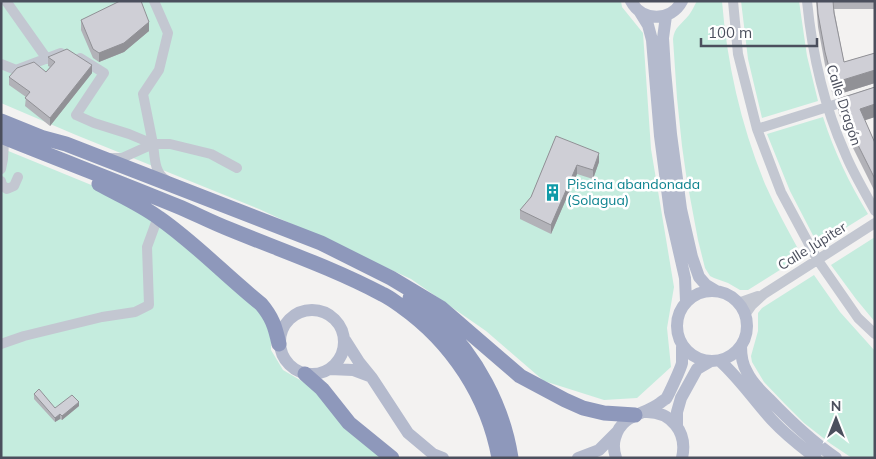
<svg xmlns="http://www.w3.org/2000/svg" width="876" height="459" font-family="Mulish,sans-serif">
  <rect width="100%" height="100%" fill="#f3f2f1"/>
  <!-- green -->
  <path fill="#c5ecde" d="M 1,1 L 621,1 L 622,7 L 643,33 L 651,149 L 674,287 L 667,328 L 671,367 L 637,398 L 604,400 L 544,381 L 486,331 L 411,279 L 259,209 L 76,135 L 1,103 Z
    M 697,1 L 722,1 C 727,64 741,125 765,184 C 776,209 789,232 802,256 L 748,290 L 740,290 L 728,283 L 714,278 L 710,276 L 705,268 L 698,240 L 687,181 L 682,146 L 677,98 L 673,39 C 674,27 682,24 689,15 C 692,11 694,6 697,1 Z
    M 741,1 L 799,1 L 807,56 L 818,101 L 762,118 L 748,59 Z
    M 823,117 C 834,151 849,183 868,214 L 818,245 L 790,191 L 767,134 Z
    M 1,148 L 106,191 L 151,216 L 256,304 L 271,328 L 271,350 L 283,370 L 317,390 L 384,458 L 1,458 Z
    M 875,237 L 875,322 L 856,299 L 831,265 Z
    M 814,275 L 840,312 L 875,351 L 875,458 L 852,458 L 831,444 L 804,423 L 784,403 L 764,382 L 752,362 L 751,356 L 758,331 L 758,313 L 762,308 Z"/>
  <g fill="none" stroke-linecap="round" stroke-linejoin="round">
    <!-- minor -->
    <path stroke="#c3c7d1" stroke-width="10" d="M 6,1 L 47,59
      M 733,1 L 738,54 L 757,129 L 781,192 L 817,259 L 858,318 L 875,334
      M 807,1 C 812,52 824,106 845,153 C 853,173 865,192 875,211
      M 80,58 L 104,73 L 76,115 L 94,123 L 129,134 L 153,144 L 170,144 L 211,154 L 237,168
      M 1,64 L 16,70 L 61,53
      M 757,129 L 875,92
      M 153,144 L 143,94 L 159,70 L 168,33 L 154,1
      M 111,158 L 122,158 L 153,144 C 155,158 154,172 166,180
      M 1,169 L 3,159 L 4,143
      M 1,181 L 2,185 L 7,189 L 14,186 L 18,177
      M 738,303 L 758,296
      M 745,315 L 752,305 L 764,294 L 875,223
      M 1,344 L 24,336 L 102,317 L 135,312 L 149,305 L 147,247 L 158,217"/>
    <!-- major -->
    <path stroke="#b4bacd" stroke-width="12" d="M 631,1 C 642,22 671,22 682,1
      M 640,12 L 648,25 L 652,40 L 660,136 L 670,212 L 685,278 L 686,301
      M 666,16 L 663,38 L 665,70 L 671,134 L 681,209 L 692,257 L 699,277 L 706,285 L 716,291
      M677 326a35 35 0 1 1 70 0a35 35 0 1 1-70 0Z
      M280 342a32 32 0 1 1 64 0a32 32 0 1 1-64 0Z
      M 345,340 L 359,362 L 372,378 L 408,433 L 433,454 L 443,458
      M 741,346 C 741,356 742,364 747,372 C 752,383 761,391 769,399 C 790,421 811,441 836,458
      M 720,361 C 739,378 754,400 772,420 C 785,434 800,446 816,458
      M 330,369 L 353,370 L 369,376
      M 645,412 C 671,411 688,432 682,458
      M 677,426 L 677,412 L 681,398 L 697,369 L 709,362
      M 578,458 L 599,450 L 617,432
      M 616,458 C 614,452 613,445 615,438 C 622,414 642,416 660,403 C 660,403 665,399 666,399 C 669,394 681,368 682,363 C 682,357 682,352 682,347"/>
    <!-- highway -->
    <path stroke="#8e98bb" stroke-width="15" d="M 1,121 L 48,140
      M 1,136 C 60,160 119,182 177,206 C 194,213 211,222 229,229 C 280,250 333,268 382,294 C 389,297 395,302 401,306 C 452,342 488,397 499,458
      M 40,137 L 66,144 L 321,243 L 391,278 L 441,308 L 520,376 L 565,400 L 583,408 L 604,413 L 635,415
      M 99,184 C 119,195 140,204 159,218 C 195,243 226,276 261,304 C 272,317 275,326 279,344
      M 410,298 C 419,306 429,312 438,320 C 476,356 503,406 511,458
      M 305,374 L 322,389 L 349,423 L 392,458"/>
  </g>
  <!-- wall -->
  <path fill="#b2b2b8" d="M 816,1 L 875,1 L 875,9 L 834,9 L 844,62 L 875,53 L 875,83 L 833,96 L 825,65 L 818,27 Z
    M 81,20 L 149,31 L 124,52 L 99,62 L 93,58 L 81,30 Z
    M 48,57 L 92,73 L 50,126 L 25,106 L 26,97 L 9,85 L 9,77 L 46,72 L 50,67 L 48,66 Z
    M 875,87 L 875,117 L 864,120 L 875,143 L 875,192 L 852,146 L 838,112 L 838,99 Z
    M 556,136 L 599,162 L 593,179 L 577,174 L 551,234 L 520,219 L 520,210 L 531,197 Z
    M 34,394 L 55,408 L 79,406 L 62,420 L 60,419 L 55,422 L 34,399 Z"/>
  <!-- shaded-wall -->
  <path fill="#919196" d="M 149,22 L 149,31 L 124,52 L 99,62 L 99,53 Z
    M 92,65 L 92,73 L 50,126 L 50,118 Z
    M 875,70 L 875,83 L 833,96 L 833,83 Z
    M 875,104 L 875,117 L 860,122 L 860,109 Z
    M 599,153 L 599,162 L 593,179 L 593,170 Z
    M 577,165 L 577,174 L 551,234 L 551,225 Z
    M 79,402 L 79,406 L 62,420 L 62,416 Z
    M 60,414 L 60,419 L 55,422 L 55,418 Z"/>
  <!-- building -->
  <path fill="#cfcfd6" stroke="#919196" d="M 120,1 L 141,1 L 149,22 L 124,43 L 99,53 L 93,49 L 81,20 Z
    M 817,1 L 833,1 L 834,13 L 844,62 L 875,53 L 875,70 L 833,83 L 825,52 L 818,14 Z
    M 67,49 L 92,65 L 50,118 L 25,98 L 30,92 L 9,77 L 17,68 L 34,62 L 46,72 L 55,62 L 48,57 Z
    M 875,87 L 875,104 L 860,109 L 875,143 L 875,179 L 852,133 L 838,99 Z
    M 556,136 L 599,153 L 593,170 L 577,165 L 551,225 L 520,210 L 531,197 Z
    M 39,389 L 55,408 L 72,395 L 79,402 L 62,416 L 60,414 L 55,418 L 34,394 Z"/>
  <!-- icons -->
  <defs>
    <symbol id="building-bare" viewBox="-9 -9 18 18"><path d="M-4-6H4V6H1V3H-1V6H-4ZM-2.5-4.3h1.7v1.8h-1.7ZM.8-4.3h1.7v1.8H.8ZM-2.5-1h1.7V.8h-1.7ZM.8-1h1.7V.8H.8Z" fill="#0f9aa8" stroke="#fff" stroke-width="2.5" paint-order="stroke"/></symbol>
  </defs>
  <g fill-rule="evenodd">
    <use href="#building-bare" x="540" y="180" width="25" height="25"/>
  </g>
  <g text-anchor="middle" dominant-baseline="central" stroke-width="5" stroke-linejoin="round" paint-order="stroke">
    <!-- street labels -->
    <g font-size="14" fill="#4b4f5d" stroke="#fff">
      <text transform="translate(844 105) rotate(72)">Calle Dragón</text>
      <text transform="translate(812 246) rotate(-32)">Calle Júpiter</text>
    </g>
    <!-- culture labels -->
    <g font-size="14" fill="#0d838f" stroke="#fff" text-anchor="start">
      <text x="567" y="184">Piscina abandonada<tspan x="567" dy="16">(Solagua)</tspan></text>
    </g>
  </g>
  <!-- border -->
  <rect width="876" height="459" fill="none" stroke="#4b4f5d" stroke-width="5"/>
  <!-- north arrow -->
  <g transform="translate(836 419)" stroke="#ffffff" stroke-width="4" paint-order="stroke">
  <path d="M0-4L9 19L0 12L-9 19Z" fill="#4b4f5d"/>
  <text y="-8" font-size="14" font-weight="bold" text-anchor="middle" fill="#4b4f5d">N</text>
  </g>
  <!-- scale -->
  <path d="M701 38v8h116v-8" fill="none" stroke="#4b4f5d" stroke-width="2.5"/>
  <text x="708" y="38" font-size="15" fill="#4b4f5d" stroke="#ffffff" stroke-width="4" paint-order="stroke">100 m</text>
</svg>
